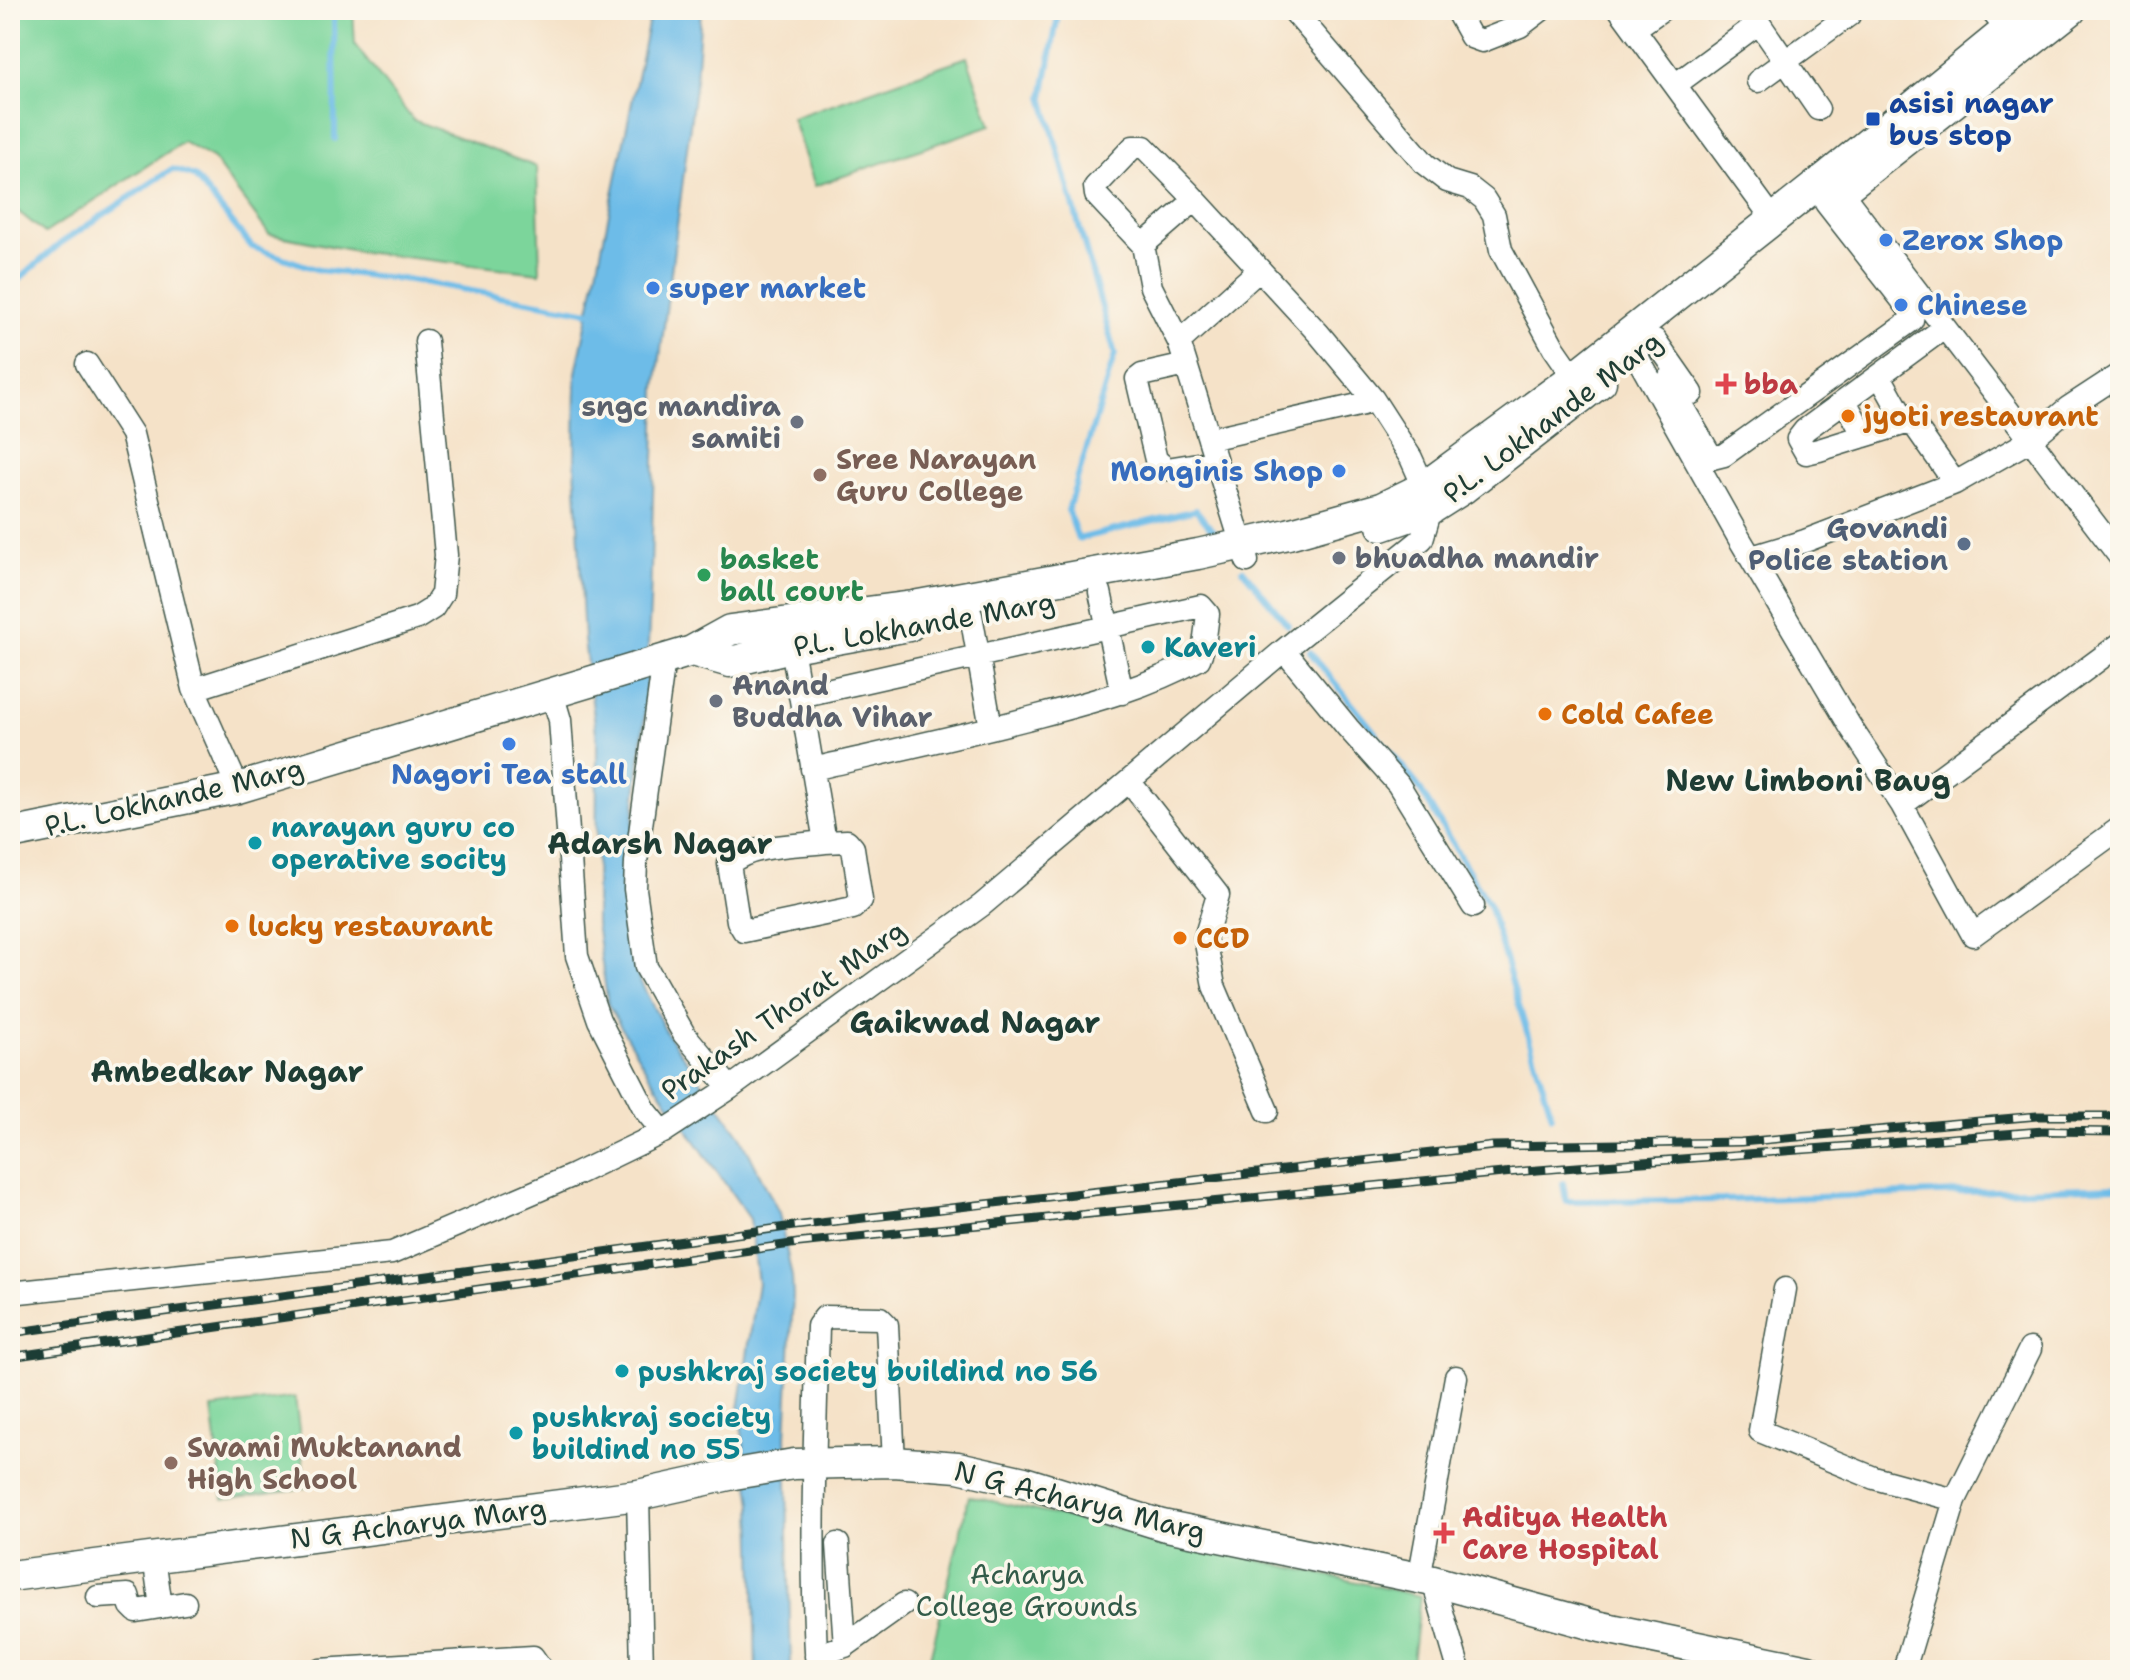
<svg xmlns="http://www.w3.org/2000/svg" width="2130" height="1680" font-family="'Shantell Sans',sans-serif">
  <rect width="100%" height="100%" fill="#fbf7ec"/>
  <filter id="ink" filterUnits="userSpaceOnUse"><feTurbulence type="fractalNoise" baseFrequency=".0125" numOctaves="2"/><feDisplacementMap in="SourceGraphic" scale="16" xChannelSelector="R" yChannelSelector="G"/><feConvolveMatrix kernelMatrix="1 2 1 2 8 2 1 2 1" color-interpolation-filters="sRGB"/></filter>
  <filter id="wash" filterUnits="userSpaceOnUse"><feTurbulence type="fractalNoise" baseFrequency=".006" numOctaves="4" result="noise"/><feDisplacementMap in="SourceGraphic" scale="32" xChannelSelector="R" yChannelSelector="G"/><feGaussianBlur stdDeviation="1.8" result="paint"/><feColorMatrix in="noise" values="0 0 0 0 0 0 0 0 0 0 0 0 0 0 0 0 0 1.4 0 .05"/><feComposite in="paint" operator="in"/></filter>
  <g filter="url(#wash)">
    <rect width="100%" height="100%" fill="#f5e2c8"/>
    <!-- green -->
    <path fill="#7cd59b" stroke="#4e8968" stroke-width="2" d="M 10,10 L 353,10 L 355,45 L 413,120 L 537,167 L 540,273 L 361,252 L 269,234 L 213,159 L 183,142 L 45,233 L 10,205 Z
      M 967,57 L 991,125 L 815,186 L 792,118 Z
      M 295,1397 L 306,1488 L 223,1499 L 212,1408 Z
      M 969,1496 L 1420,1596 L 1411,1670 L 927,1670 Z"/>
    <!-- water -->
    <path fill="#6dbce8" stroke="#467c8e" stroke-width="2" d="M 651,10 L 701,10 L 696,79 L 656,388 L 650,605 L 644,722 L 625,898 L 634,969 L 667,1034 L 740,1135 L 779,1213 L 792,1277 L 793,1295 L 786,1436 L 791,1670 L 756,1670 L 752,1505 L 739,1409 L 758,1283 L 750,1219 L 649,1075 L 608,1005 L 596,923 L 597,740 L 584,640 L 575,465 L 576,373 Z"/>
    <g fill="none" stroke-linecap="round" stroke-linejoin="round">
      <!-- stream -->
      <path stroke="#6dbce8" stroke-width="6" d="M 334,10 L 335,139
        M 1059,10 L 1043,97 L 1115,354 L 1068,510 L 1078,539 L 1196,510 L 1218,537
        M 10,287 L 61,243 L 172,169 L 194,176 L 252,247 L 318,270 L 410,280 L 595,313
        M 1243,570 L 1288,625
        M 1310,652 L 1418,786 L 1489,905 L 1552,1116
        M 1563,1183 L 1566,1201 L 1723,1200 L 2120,1187"/>
    </g>
  </g>
  <g filter="url(#ink)">
    <g fill="none" stroke-linecap="round" stroke-linejoin="round">
      <defs>
        <path id="street" d="M 1293,10 L 1425,164 L 1447,181 L 1470,188 L 1484,199 L 1494,215 L 1501,250 L 1554,348 L 1574,377
          M 1456,10 L 1471,37 L 1482,41 L 1520,26 L 1541,10
          M 1620,10 L 1773,219
          M 1750,10 L 1818,109
          M 1991,10 L 2015,40
          M 1634,29 L 1661,10
          M 1758,81 L 1849,15 L 1845,10
          M 1675,85 L 1759,23
          M 1832,180 L 2120,557
          M 1143,245 L 1195,200
          M 1655,340 L 1692,393
          M 1636,355 L 1739,538 L 1850,726 L 1902,805 L 1973,935 L 2120,828
          M 87,364 L 132,434 L 194,689 L 238,788
          M 1186,365 L 1142,375 L 1137,379 L 1156,460 L 1167,469 L 1216,461
          M 1884,372 L 1805,430 L 1798,439 L 1806,453 L 1819,450 L 1906,423 L 1915,426 L 1955,483
          M 1678,373 L 1669,379 L 1669,384 L 1712,458 L 1724,455 L 1912,320 L 1913,314 L 1826,203
          M 1845,401 L 1864,436
          M 1906,423 L 1881,378 L 1884,372 L 1944,328
          M 1209,439 L 1363,404 L 1373,399
          M 1752,557 L 1805,541 L 1955,483 L 2029,441 L 2068,408 L 2120,374
          M 1247,561 L 1179,342 L 1259,270
          M 1100,592 L 1122,693
          M 971,615 L 991,728
          M 792,647 L 825,842 C 795,846 752,844 729,864 L 738,921 L 744,931 L 853,908 L 861,900 L 853,848 L 847,841 L 825,842
          M 1284,650 L 1348,728 L 1398,784 L 1473,906
          M 664,659 L 636,862 L 635,889 L 646,967 L 684,1034 L 730,1088
          M 194,689 L 417,618 L 433,608 L 442,594 L 446,555 L 426,341
          M 552,693 L 560,720 L 577,956 L 599,1020 L 645,1110 L 663,1132
          M 800,696 L 1201,606 L 1208,614 L 1204,645 L 1199,659 C 1147,687 1096,701 1038,716 C 963,736 887,752 812,769
          M 1129,781 L 1218,895 L 1205,938 L 1214,986 L 1267,1111
          M 1902,805 L 2120,644
          M 1785,1289 L 1760,1431 L 1874,1478 L 1955,1500
          M 10,1293 L 392,1253 L 574,1175 L 663,1132 L 730,1088 L 982,905 L 1284,650 L 1422,539 L 1431,509 L 1424,487 L 1411,458 L 1373,399 L 1319,334 L 1188,192 L 1144,147 L 1133,147 L 1095,187 L 1096,195 L 1143,245 L 1151,287 L 1179,342
          M 638,1495 L 642,1670
          M 838,1544 L 845,1646
          M 154,1557 L 161,1607
          M 1419,1579 L 1456,1377
          M 1433,1581 L 1459,1670
          M 98,1597 L 128,1595 L 131,1606 L 136,1611 L 185,1603
          M 816,1656 L 845,1646 L 904,1604
          M 320,1670 L 533,1657 L 542,1670
          M 817,1670 C 810,1556 815,1441 818,1326 L 825,1317 L 880,1318 L 887,1325 L 894,1462
          M 1904,1670 L 1955,1500 L 2030,1349"/>
        <path id="secondary" d="M 1833,198 L 2071,10
          M 1382,526 L 1431,509 L 1464,488 L 1601,382
          M 692,651 L 730,662 L 792,647 L 909,626
          M 10,834 L 238,788 L 692,651 L 730,630 L 913,606 L 1198,554 L 1288,534 L 1381,508 L 1424,487 L 1574,377 L 1828,176 L 2031,10
          M 10,1576 L 638,1495 L 734,1474 L 794,1464 L 894,1462 L 958,1467 L 1024,1482 L 1162,1525 L 1433,1581 L 1601,1627 L 1808,1670"/>
      </defs>
      <!-- street casing -->
      <use href="#street" stroke="#3f564a" stroke-width="25"/>
      <!-- secondary casing -->
      <use href="#secondary" stroke="#3f564a" stroke-width="33"/>
      <!-- street -->
      <use href="#street" stroke="#fff" stroke-width="22"/>
      <!-- secondary -->
      <use href="#secondary" stroke="#fff" stroke-width="30"/>
      <defs>
        <path id="rail" d="M 10,1333 L 794,1226 L 1493,1146 L 1741,1142 L 2037,1116 L 2120,1116
          M 10,1357 L 798,1243 L 877,1235 L 1513,1172 L 2044,1131 L 2120,1132"/>
      </defs>
      <!-- rail casing -->
      <use href="#rail" stroke="#1f3d34" stroke-width="9"/>
      <!-- rail -->
      <use href="#rail" stroke="#fbf7ec" stroke-width="6" stroke-dasharray="18" stroke-linecap="butt"/>
    </g>
  </g>
  <!-- markers -->
  <rect fill="#1a4fb4" stroke="#fbf7ec" stroke-width="3" x="1865" y="111" width="16" height="16" rx="4"/>
  <g fill="#3f7fe0" stroke="#fbf7ec" stroke-width="3">
    <circle cx="1886" cy="240" r="8"/>
    <circle cx="653" cy="288" r="8"/>
    <circle cx="1901" cy="305" r="8"/>
    <circle cx="1339" cy="471" r="8"/>
    <circle cx="509" cy="744" r="8"/>
  </g>
  <g fill="#e0444e" stroke="#fbf7ec" stroke-width="3">
    <path d="M1722 372h8v8h8v8h-8v8h-8v-8h-8v-8h8z"/>
    <path d="M1440 1521h8v8h8v8h-8v8h-8v-8h-8v-8h8z"/>
  </g>
  <g fill="#e8710a" stroke="#fbf7ec" stroke-width="3">
    <circle cx="1848" cy="416" r="8"/>
    <circle cx="1545" cy="714" r="8"/>
    <circle cx="232" cy="926" r="8"/>
    <circle cx="1180" cy="938" r="8"/>
  </g>
  <g fill="#6b7280" stroke="#fbf7ec" stroke-width="3">
    <circle cx="797" cy="422" r="8"/>
    <circle cx="1339" cy="558" r="8"/>
    <circle cx="716" cy="701" r="8"/>
  </g>
  <g fill="#8d6e63" stroke="#fbf7ec" stroke-width="3">
    <circle cx="820" cy="475" r="8"/>
    <circle cx="171" cy="1463" r="8"/>
  </g>
  <circle fill="#5c6f8a" stroke="#fbf7ec" stroke-width="3" cx="1964" cy="544" r="8"/>
  <circle fill="#2e9e5b" stroke="#fbf7ec" stroke-width="3" cx="704" cy="575" r="8"/>
  <g fill="#0f9aa8" stroke="#fbf7ec" stroke-width="3">
    <circle cx="1148" cy="647" r="8"/>
    <circle cx="255" cy="843" r="8"/>
    <circle cx="622" cy="1371" r="8"/>
    <circle cx="516" cy="1433" r="8"/>
  </g>
  <g text-anchor="middle" dominant-baseline="central" stroke-width="7" stroke-linejoin="round" paint-order="stroke">
    <!-- transit labels -->
    <g font-size="28" font-weight="bold" fill="#164399" stroke="#fbf7ec" text-anchor="start">
      <text x="1889" y="103">asisi nagar<tspan x="1889" dy="32">bus stop</tspan></text>
    </g>
    <!-- shop labels -->
    <g font-size="28" font-weight="bold" fill="#366cbe" stroke="#fbf7ec" text-anchor="start">
      <text x="1902" y="240">Zerox Shop</text>
      <text x="669" y="288">super market</text>
      <text x="1917" y="305">Chinese</text>
      <text x="1323" y="471" text-anchor="end">Monginis Shop</text>
      <text x="509" y="774" text-anchor="middle">Nagori Tea stall</text>
    </g>
    <!-- health labels -->
    <g font-size="28" font-weight="bold" fill="#be3a42" stroke="#fbf7ec" text-anchor="start">
      <text x="1744" y="384">bba</text>
      <text x="1462" y="1517">Aditya Health<tspan x="1462" dy="32">Care Hospital</tspan></text>
    </g>
    <!-- worship labels -->
    <g font-size="28" font-weight="bold" fill="#5b616d" stroke="#fbf7ec" text-anchor="start">
      <text x="781" y="406" text-anchor="end">sngc mandira<tspan x="781" dy="32">samiti</tspan></text>
      <text x="1355" y="558">bhuadha mandir</text>
      <text x="732" y="685">Anand<tspan x="732" dy="32">Buddha Vihar</tspan></text>
    </g>
    <!-- food labels -->
    <g font-size="28" font-weight="bold" fill="#c56008" stroke="#fbf7ec" text-anchor="start">
      <text x="1864" y="416">jyoti restaurant</text>
      <text x="1561" y="714">Cold Cafee</text>
      <text x="248" y="926">lucky restaurant</text>
      <text x="1196" y="938">CCD</text>
    </g>
    <!-- street labels -->
    <g font-size="28" fill="#1f3d34" stroke="#fbf7ec">
      <text transform="translate(1552 417) rotate(-37)">P.L. Lokhande Marg</text>
      <text transform="translate(924 624) rotate(-10)">P.L. Lokhande Marg</text>
      <text transform="translate(174 797) rotate(-13)">P.L. Lokhande Marg</text>
      <text transform="translate(783 1010) rotate(-35)">Prakash Thorat Marg</text>
      <text transform="translate(1080 1501) rotate(14)">N G Acharya Marg</text>
      <text transform="translate(418 1523) rotate(-7)">N G Acharya Marg</text>
    </g>
    <!-- education labels -->
    <g font-size="28" font-weight="bold" fill="#785e54" stroke="#fbf7ec" text-anchor="start">
      <text x="836" y="459">Sree Narayan<tspan x="836" dy="32">Guru College</tspan></text>
      <text x="187" y="1447">Swami Muktanand<tspan x="187" dy="32">High School</tspan></text>
    </g>
    <!-- service labels -->
    <g font-size="28" font-weight="bold" fill="#4e5e75" stroke="#fbf7ec" text-anchor="end">
      <text x="1948" y="528">Govandi<tspan x="1948" dy="32">Police station</tspan></text>
    </g>
    <!-- leisure labels -->
    <g font-size="28" font-weight="bold" fill="#27864d" stroke="#fbf7ec" text-anchor="start">
      <text x="720" y="559">basket<tspan x="720" dy="32">ball court</tspan></text>
    </g>
    <!-- culture labels -->
    <g font-size="28" font-weight="bold" fill="#0d838f" stroke="#fbf7ec" text-anchor="start">
      <text x="1164" y="647">Kaveri</text>
      <text x="271" y="827">narayan guru co<tspan x="271" dy="32">operative socity</tspan></text>
      <text x="638" y="1371">pushkraj society buildind no 56</text>
      <text x="532" y="1417">pushkraj society<tspan x="532" dy="32">buildind no 55</tspan></text>
    </g>
    <!-- park labels -->
    <g font-size="28" fill="#325b49" stroke="#fbf7ec">
      <text x="1027" y="1574">Acharya<tspan x="1027" dy="32">College Grounds</tspan></text>
    </g>
    <!-- neighbourhood labels -->
    <g font-size="30" font-weight="bold" fill="#1f3d34" stroke="#fbf7ec">
      <text x="1808" y="780">New Limboni Baug</text>
      <text x="660" y="843">Adarsh Nagar</text>
      <text x="975" y="1022">Gaikwad Nagar</text>
      <text x="227" y="1071">Ambedkar Nagar</text>
    </g>
  </g>
  <!-- margin -->
  <rect width="2130" height="1680" fill="none" stroke="#fbf7ec" stroke-width="40"/>
</svg>
